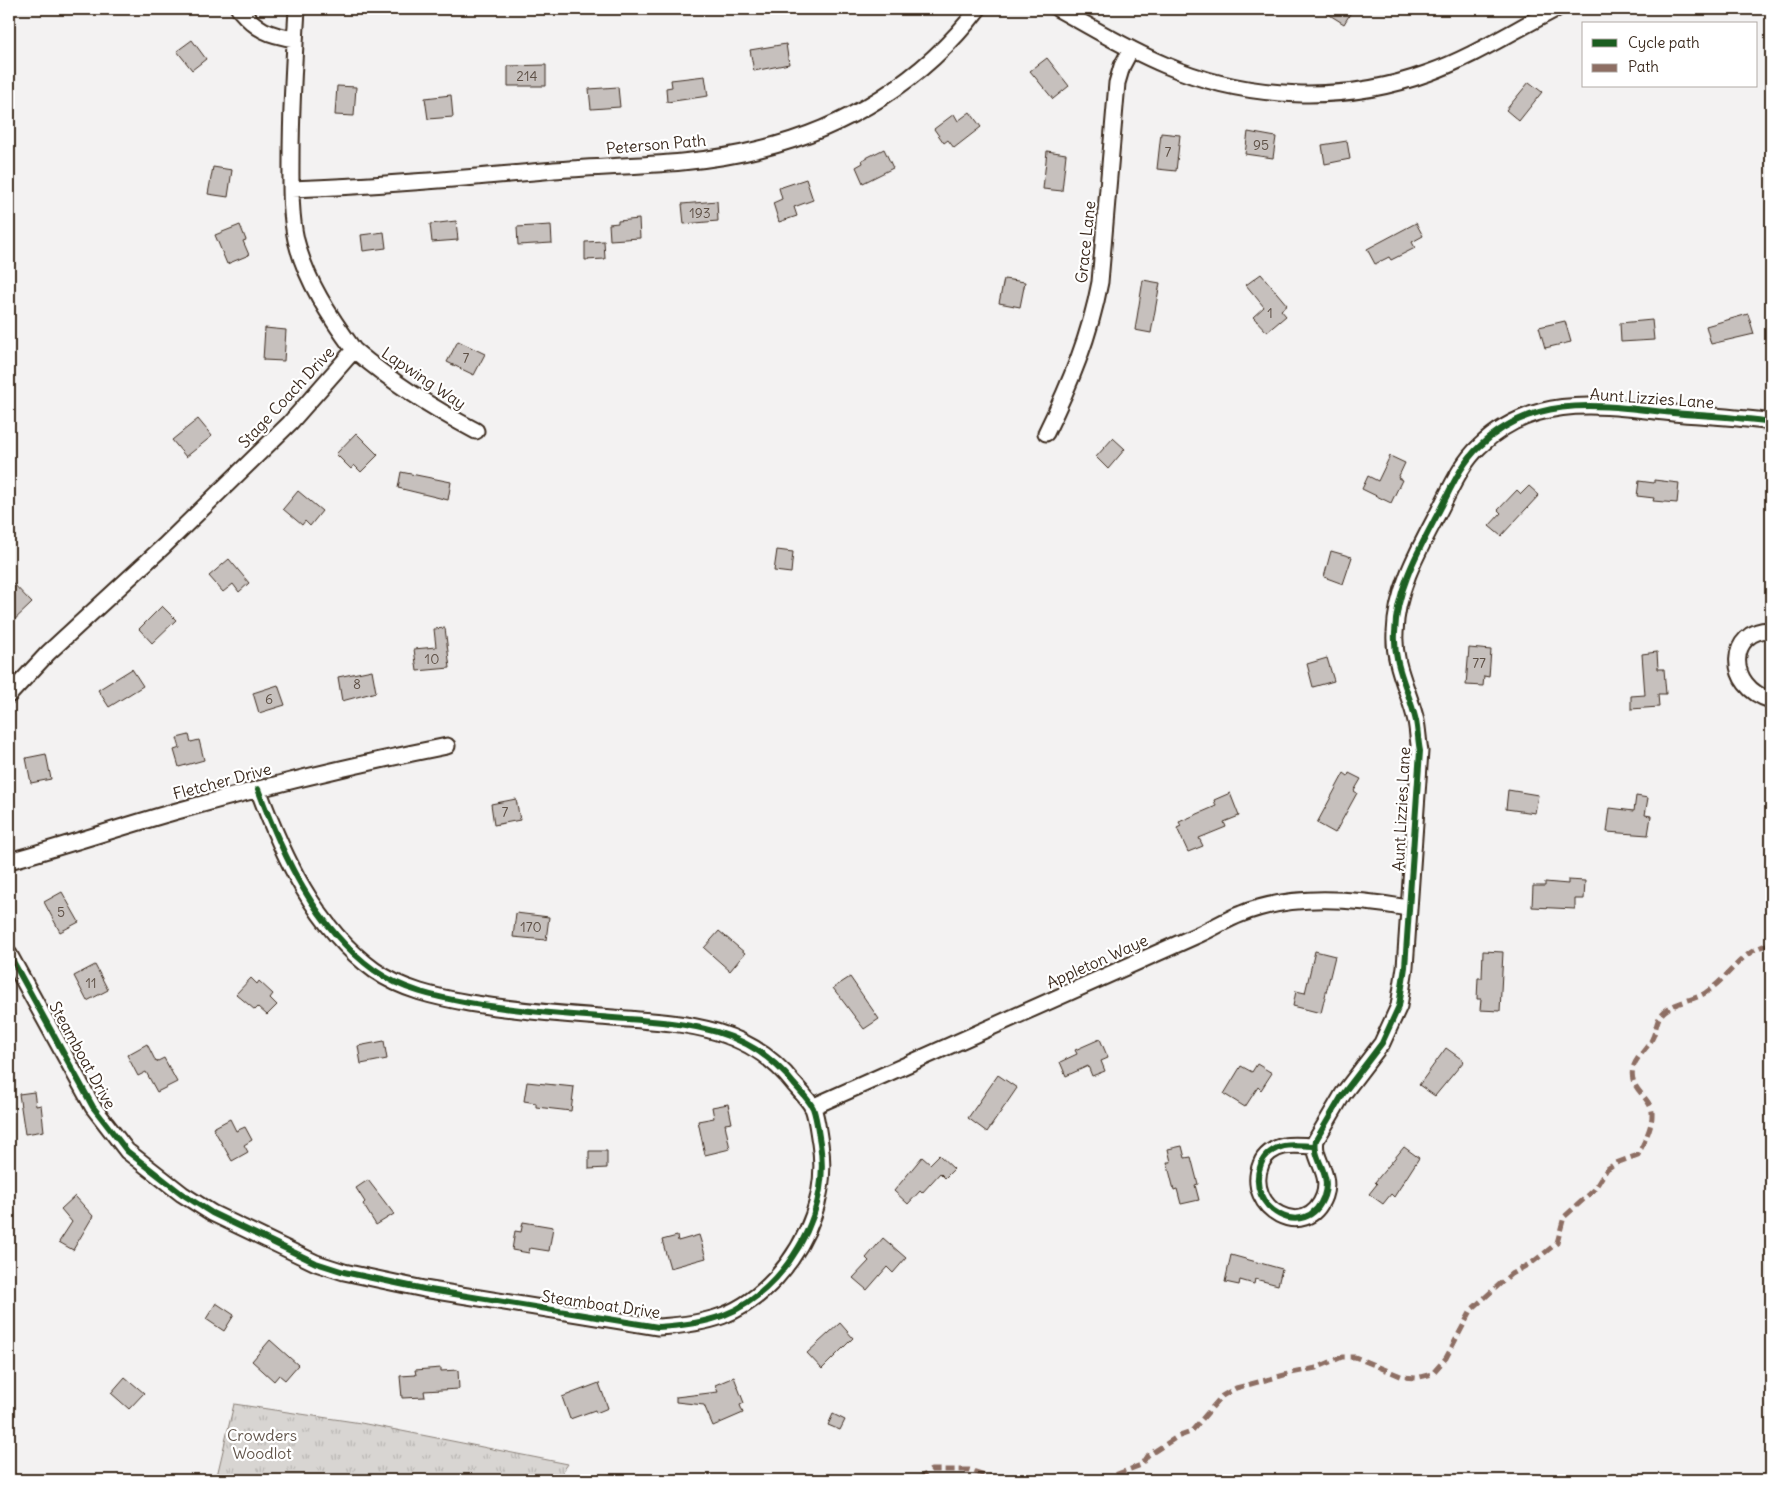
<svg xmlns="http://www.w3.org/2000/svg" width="1780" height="1489" font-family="Delius,sans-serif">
  <defs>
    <pattern id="grass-tufts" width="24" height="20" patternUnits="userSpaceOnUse" patternTransform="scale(1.25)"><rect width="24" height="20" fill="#d8d5d2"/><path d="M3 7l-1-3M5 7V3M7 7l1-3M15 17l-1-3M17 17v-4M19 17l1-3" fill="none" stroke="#bab7b4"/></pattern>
  </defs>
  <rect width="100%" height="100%" fill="#f3f2f2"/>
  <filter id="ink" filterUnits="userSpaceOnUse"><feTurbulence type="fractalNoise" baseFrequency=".02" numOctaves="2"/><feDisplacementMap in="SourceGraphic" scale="10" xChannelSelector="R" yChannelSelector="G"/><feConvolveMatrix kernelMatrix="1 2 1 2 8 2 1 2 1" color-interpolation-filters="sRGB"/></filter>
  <g filter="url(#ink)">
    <!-- grass -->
    <path fill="url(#grass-tufts)" stroke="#8a8078" d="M 234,1404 L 361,1423 L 568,1464 L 557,1480 L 216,1480 Z"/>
    <!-- building -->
    <path fill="#c6c0bd" stroke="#3b2a1e" d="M 1320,9 L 1353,9 L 1344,24 Z
      M 192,40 L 206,59 L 192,70 L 177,51 Z
      M 786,44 L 789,64 L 754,71 L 750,50 Z
      M 1047,58 L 1069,86 L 1053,99 L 1030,71 Z
      M 546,65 L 546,86 L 508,86 L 508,66 Z
      M 705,76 L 708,96 L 667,102 L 666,88 L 672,87 L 671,80 Z
      M 1529,82 L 1542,92 L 1519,121 L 1506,110 Z
      M 337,86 L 356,87 L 354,116 L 335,115 Z
      M 618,87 L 620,107 L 591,109 L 589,89 Z
      M 451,95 L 453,117 L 428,119 L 425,98 Z
      M 970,112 L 981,127 L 954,148 L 948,140 L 944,143 L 934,129 L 954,114 L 958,121 Z
      M 1248,132 L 1276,137 L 1273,158 L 1245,154 Z
      M 1161,133 L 1180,135 L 1176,171 L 1157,169 Z
      M 1347,141 L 1350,159 L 1325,164 L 1322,145 Z
      M 884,149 L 893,168 L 863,183 L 856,167 L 863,163 L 862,160 Z
      M 1047,151 L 1066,154 L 1062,191 L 1043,189 Z
      M 213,167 L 232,170 L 228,197 L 208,194 Z
      M 806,179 L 813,200 L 794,207 L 797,216 L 779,222 L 773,203 L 782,199 L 779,188 Z
      M 717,201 L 718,221 L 684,224 L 682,204 Z
      M 639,219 L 640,238 L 610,240 L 609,224 L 618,223 L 618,221 Z
      M 456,221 L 458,240 L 432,242 L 430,224 Z
      M 1416,223 L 1423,236 L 1412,242 L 1415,248 L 1391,260 L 1389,257 L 1375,264 L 1367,249 Z
      M 240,225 L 246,240 L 243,241 L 249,255 L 227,264 L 215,235 Z
      M 551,225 L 552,243 L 518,245 L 517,227 Z
      M 384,232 L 386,248 L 363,251 L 361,235 Z
      M 604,241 L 605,259 L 585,260 L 585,242 Z
      M 1261,274 L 1287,305 L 1281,310 L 1286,316 L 1267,332 L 1253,317 L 1264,307 L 1246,285 Z
      M 1004,279 L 1025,282 L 1020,307 L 999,303 Z
      M 1143,280 L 1160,283 L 1151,333 L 1135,330 Z
      M 1748,314 L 1754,334 L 1711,344 L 1706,326 Z
      M 1652,320 L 1654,340 L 1621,342 L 1620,323 Z
      M 1565,321 L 1571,342 L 1545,348 L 1539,327 Z
      M 265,328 L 286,330 L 284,361 L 263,360 Z
      M 458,341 L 485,354 L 474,375 L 447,362 Z
      M 198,419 L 212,436 L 186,457 L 172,440 Z
      M 356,433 L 378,455 L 361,472 L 354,465 L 351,469 L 336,454 Z
      M 1113,438 L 1125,449 L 1108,469 L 1096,457 Z
      M 1390,456 L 1405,463 L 1398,478 L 1402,480 L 1391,503 L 1362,489 L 1368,476 L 1378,481 Z
      M 401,472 L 451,482 L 448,500 L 398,488 Z
      M 1654,480 L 1679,483 L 1677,503 L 1653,501 L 1654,498 L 1637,496 L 1639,481 L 1654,483 Z
      M 1529,486 L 1539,495 L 1501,536 L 1489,526 L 1501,513 L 1498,510 L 1517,490 L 1521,494 Z
      M 298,491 L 322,511 L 310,526 L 305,521 L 302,525 L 283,509 Z
      M 777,550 L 793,552 L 791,573 L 774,571 Z
      M 1331,551 L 1352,557 L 1343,584 L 1324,577 Z
      M 229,559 L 249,583 L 239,592 L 233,584 L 223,592 L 209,576 Z
      M 9,579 L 32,603 L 9,625 Z
      M 162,606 L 176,620 L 152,643 L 139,629 Z
      M 445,628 L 450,668 L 417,671 L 414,649 L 436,647 L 434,629 Z
      M 1469,648 L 1491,650 L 1489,677 L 1484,676 L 1483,686 L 1466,685 Z
      M 1657,652 L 1658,669 L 1664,669 L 1666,694 L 1658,694 L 1659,707 L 1631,709 L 1631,696 L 1645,695 L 1642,654 Z
      M 1327,658 L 1334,681 L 1313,687 L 1307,664 Z
      M 132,669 L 143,686 L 109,707 L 98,690 Z
      M 372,670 L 376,692 L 342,701 L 338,677 Z
      M 278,685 L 285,705 L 259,713 L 253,693 Z
      M 189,735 L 191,742 L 199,740 L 204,760 L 179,767 L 174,750 L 180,748 L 177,738 Z
      M 46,754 L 51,779 L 31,783 L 26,758 Z
      M 1344,773 L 1348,776 L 1349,773 L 1361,779 L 1354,791 L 1357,793 L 1335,833 L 1317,823 Z
      M 1508,790 L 1538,795 L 1535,813 L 1506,809 Z
      M 1230,793 L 1239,816 L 1224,822 L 1226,827 L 1199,838 L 1203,846 L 1188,852 L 1177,828 L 1181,826 L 1179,822 L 1216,806 L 1214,800 Z
      M 1636,796 L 1648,798 L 1645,815 L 1651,816 L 1648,835 L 1607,832 L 1610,808 L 1634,811 Z
      M 516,799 L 520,820 L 494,825 L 491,804 Z
      M 1568,880 L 1585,881 L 1584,899 L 1575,899 L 1575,909 L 1532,907 L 1533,886 L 1545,886 L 1545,882 L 1568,884 Z
      M 62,892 L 79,922 L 60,932 L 44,902 Z
      M 516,913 L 549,917 L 546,940 L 513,937 Z
      M 719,931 L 745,953 L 730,971 L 704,948 Z
      M 1315,951 L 1335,956 L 1321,1013 L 1293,1006 L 1296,991 L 1305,993 Z
      M 1483,951 L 1503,952 L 1500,1011 L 1480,1010 L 1481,999 L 1477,999 L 1478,978 L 1482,978 Z
      M 95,965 L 108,990 L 87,1001 L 74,976 Z
      M 850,977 L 879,1019 L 864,1029 L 833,988 Z
      M 251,978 L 257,984 L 259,981 L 273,994 L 270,998 L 277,1005 L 267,1015 L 258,1007 L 255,1010 L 236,994 Z
      M 1100,1039 L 1108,1058 L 1101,1061 L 1105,1071 L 1092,1076 L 1088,1066 L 1066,1076 L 1060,1062 L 1077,1054 L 1075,1050 Z
      M 384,1041 L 387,1059 L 361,1064 L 358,1046 Z
      M 147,1044 L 156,1062 L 164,1058 L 177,1082 L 157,1092 L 146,1072 L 138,1076 L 127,1055 Z
      M 1446,1048 L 1464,1061 L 1435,1096 L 1419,1085 Z
      M 1257,1064 L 1272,1073 L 1261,1090 L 1258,1087 L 1245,1107 L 1224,1094 L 1241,1066 L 1252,1072 Z
      M 998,1075 L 1017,1088 L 987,1132 L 968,1118 Z
      M 527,1082 L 574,1087 L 571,1111 L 536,1107 L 536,1103 L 524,1101 Z
      M 34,1092 L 36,1106 L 41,1105 L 44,1131 L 25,1134 L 19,1094 Z
      M 728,1104 L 732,1123 L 725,1124 L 730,1149 L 705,1155 L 698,1121 L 714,1118 L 712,1107 Z
      M 230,1119 L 236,1131 L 245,1127 L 252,1140 L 244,1145 L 248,1152 L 232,1161 L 213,1128 Z
      M 1182,1146 L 1185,1158 L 1191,1157 L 1198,1184 L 1195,1185 L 1199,1200 L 1181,1204 L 1177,1189 L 1174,1190 L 1167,1162 L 1171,1162 L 1168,1149 Z
      M 1404,1147 L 1419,1158 L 1394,1197 L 1391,1194 L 1383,1204 L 1369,1194 L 1377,1184 L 1375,1182 Z
      M 589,1151 L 607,1151 L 607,1168 L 589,1169 Z
      M 939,1155 L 954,1169 L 945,1178 L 940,1173 L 922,1193 L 920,1191 L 908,1204 L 894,1191 L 922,1157 L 930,1164 Z
      M 368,1180 L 394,1214 L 376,1225 L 363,1204 L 365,1202 L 356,1188 Z
      M 75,1196 L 93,1216 L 73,1250 L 59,1242 L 72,1222 L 61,1209 Z
      M 523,1222 L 553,1227 L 549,1251 L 530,1248 L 529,1253 L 512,1250 L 515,1231 L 521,1232 Z
      M 699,1235 L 706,1258 L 670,1268 L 662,1240 L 677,1236 L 678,1241 Z
      M 883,1238 L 906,1258 L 893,1273 L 887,1267 L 867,1290 L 853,1278 L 869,1261 L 866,1258 Z
      M 1231,1255 L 1282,1269 L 1278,1285 L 1255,1279 L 1254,1284 L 1240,1280 L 1239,1285 L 1225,1282 Z
      M 216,1303 L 234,1315 L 224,1331 L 206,1319 Z
      M 840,1323 L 853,1338 L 822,1369 L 807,1353 Z
      M 270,1340 L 298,1365 L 285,1380 L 279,1375 L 274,1381 L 252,1361 Z
      M 441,1368 L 441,1371 L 458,1370 L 459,1389 L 424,1391 L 425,1397 L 402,1398 L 400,1376 L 416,1375 L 415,1370 Z
      M 125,1377 L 144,1393 L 129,1409 L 111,1393 Z
      M 734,1377 L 744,1403 L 740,1405 L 743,1413 L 713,1426 L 704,1405 L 676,1402 L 676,1397 L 718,1392 L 715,1385 Z
      M 599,1383 L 608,1408 L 596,1413 L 595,1410 L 570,1419 L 562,1397 Z
      M 833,1414 L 845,1420 L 840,1430 L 828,1425 Z"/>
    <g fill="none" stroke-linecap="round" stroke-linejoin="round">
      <defs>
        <path id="street" d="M 239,9 C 257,30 268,35 295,39
          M 1058,9 C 1093,28 1128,50 1165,65 C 1247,100 1344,104 1428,73 C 1473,57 1514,30 1556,9
          M 291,189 C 379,186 466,178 554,170 C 622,165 694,166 760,149 C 847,128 924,80 978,9
          M 354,350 C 392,382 432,408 476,431
          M 1046,433 C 1070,384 1090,336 1100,282 L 1117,83 L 1122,66 L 1131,49
          M 1771,630 C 1728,629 1725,687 1771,700
          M 9,695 L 48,653 L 164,546 L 290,423 L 354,350 C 330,317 306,281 296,240 C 290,213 291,184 291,157 C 291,107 294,58 297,9
          M 9,861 C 65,846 120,827 177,811 C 266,786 356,764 447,746
          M 9,954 L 93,1107 L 127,1151 L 182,1194 L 212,1213 L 316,1263 L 344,1272 L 424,1289 L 658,1327 C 708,1324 741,1316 776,1278 C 809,1241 828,1193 820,1143 C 818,1132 817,1119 813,1108 C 809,1100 800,1091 794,1084 C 745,1021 673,1023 600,1017 C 557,1014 513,1010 469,1003 C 436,997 402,990 374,970 C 315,927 283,856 258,789
          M 812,1107 L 1200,934 C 1214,928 1227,919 1241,914 C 1292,893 1356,899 1408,908
          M 1315,1146 C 1305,1146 1293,1144 1284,1146 C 1274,1148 1264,1155 1261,1164 C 1243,1209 1307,1243 1324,1196 C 1332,1172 1312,1160 1316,1140 L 1343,1094 L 1382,1043 L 1399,1006 L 1405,967 L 1420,751 C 1418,741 1418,731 1416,721 C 1409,690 1393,665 1395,633 C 1396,591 1417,553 1436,517 C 1449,493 1460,464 1480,446 C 1536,392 1604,406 1673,413 C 1706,416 1739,417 1771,422"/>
      </defs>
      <!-- street casing -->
      <use href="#street" stroke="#3b2a1e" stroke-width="19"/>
      <!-- street -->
      <use href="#street" stroke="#fff" stroke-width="15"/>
      <!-- quiet -->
      <path stroke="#8d6e63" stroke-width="5" stroke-dasharray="10 5" stroke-linecap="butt" d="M 643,1480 L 661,1477 L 683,1480
        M 918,1480 L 931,1470 L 969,1470 L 1001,1480
        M 1102,1480 L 1141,1465 L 1147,1456 L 1177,1437 L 1191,1432 L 1222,1396 L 1236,1388 L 1292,1373 L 1316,1368 L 1342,1357 L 1355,1357 L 1403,1377 L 1416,1378 L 1432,1374 L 1446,1358 L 1472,1309 L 1511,1274 L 1533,1262 L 1557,1243 L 1564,1217 L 1594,1190 L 1607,1169 L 1616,1163 L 1638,1155 C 1644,1142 1653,1126 1652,1112 C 1650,1096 1628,1089 1633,1068 C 1636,1057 1647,1049 1652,1039 C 1656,1032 1656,1021 1661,1015 C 1671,1002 1693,1001 1705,993 C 1729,978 1742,949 1771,944"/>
      <defs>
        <path id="cycleway" d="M 9,954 L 93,1107 L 127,1151 L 182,1194 L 212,1213 L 316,1263 L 344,1272 L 424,1289 L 658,1327 C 708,1324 741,1316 776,1278 C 809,1241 828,1193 820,1143 C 818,1132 817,1119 813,1108 C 809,1100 800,1091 794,1084 C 745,1021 673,1023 600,1017 C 557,1014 513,1010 469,1003 C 436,997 402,990 374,970 C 315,927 283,856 258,789
          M 1315,1146 C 1305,1146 1293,1144 1284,1146 C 1274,1148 1264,1155 1261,1164 C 1243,1209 1307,1243 1324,1196 C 1332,1172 1312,1160 1316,1140 L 1343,1094 L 1382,1043 L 1399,1006 L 1405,967 L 1420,751 C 1418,741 1418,731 1416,721 C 1409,690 1393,665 1395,633 C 1396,591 1417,553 1436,517 C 1449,493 1460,464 1480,446 C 1536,392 1604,406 1673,413 C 1706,416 1739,417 1771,422"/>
      </defs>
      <!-- cycleway casing -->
      <use href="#cycleway" stroke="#fff" stroke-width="9"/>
      <!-- cycleway -->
      <use href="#cycleway" stroke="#1b5e20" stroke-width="6"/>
    </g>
  </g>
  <g text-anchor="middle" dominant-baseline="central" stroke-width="4.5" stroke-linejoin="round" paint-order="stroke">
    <!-- number labels -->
    <g font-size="14" fill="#5e5046">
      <text x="527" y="76">214</text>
      <text x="1261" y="145">95</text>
      <text x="1168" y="152">7</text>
      <text x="700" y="213">193</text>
      <text x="1270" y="313">1</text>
      <text x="466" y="358">7</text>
      <text x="432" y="659">10</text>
      <text x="1479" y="663">77</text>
      <text x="357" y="684">8</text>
      <text x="269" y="699">6</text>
      <text x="505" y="812">7</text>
      <text x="61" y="912">5</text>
      <text x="531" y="927">170</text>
      <text x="91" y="983">11</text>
    </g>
    <!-- street labels -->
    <g font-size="16" fill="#3b2a1e" stroke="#fff">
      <text transform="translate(656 144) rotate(-5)">Peterson Path</text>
      <text transform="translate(1085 242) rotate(-84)">Grace Lane</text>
      <text transform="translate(424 378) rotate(34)">Lapwing Way</text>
      <text transform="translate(286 397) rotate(-47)">Stage Coach Drive</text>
      <text transform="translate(1652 398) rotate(4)">Aunt Lizzies Lane</text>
      <text transform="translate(222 781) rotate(-15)">Fletcher Drive</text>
      <text transform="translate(1401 809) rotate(-87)">Aunt Lizzies Lane</text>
      <text transform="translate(1097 961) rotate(-24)">Appleton Waye</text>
      <text transform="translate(83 1055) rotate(61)">Steamboat Drive</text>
      <text transform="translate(601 1304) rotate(8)">Steamboat Drive</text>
    </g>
    <!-- park labels -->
    <g font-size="16" fill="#62554b" stroke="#fff">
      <text x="262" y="1435">Crowders<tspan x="262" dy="18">Woodlot</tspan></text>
    </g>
  </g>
  <!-- margin -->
  <rect width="1780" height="1489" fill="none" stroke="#fff" stroke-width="30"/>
  <rect x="15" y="15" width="1750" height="1459" fill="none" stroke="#3b2a1e" stroke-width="2" filter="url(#ink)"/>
  <!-- legend -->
  <rect x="1582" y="22" width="175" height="65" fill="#ffffff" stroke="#b1aaa5"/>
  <rect x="1592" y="39" width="25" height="8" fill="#1b5e20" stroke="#b1aaa5"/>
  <text x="1628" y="48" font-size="15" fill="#3b2a1e">Cycle path</text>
  <rect x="1592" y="64" width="25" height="8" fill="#8d6e63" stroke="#b1aaa5"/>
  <text x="1628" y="72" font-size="15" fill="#3b2a1e">Path</text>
</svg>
